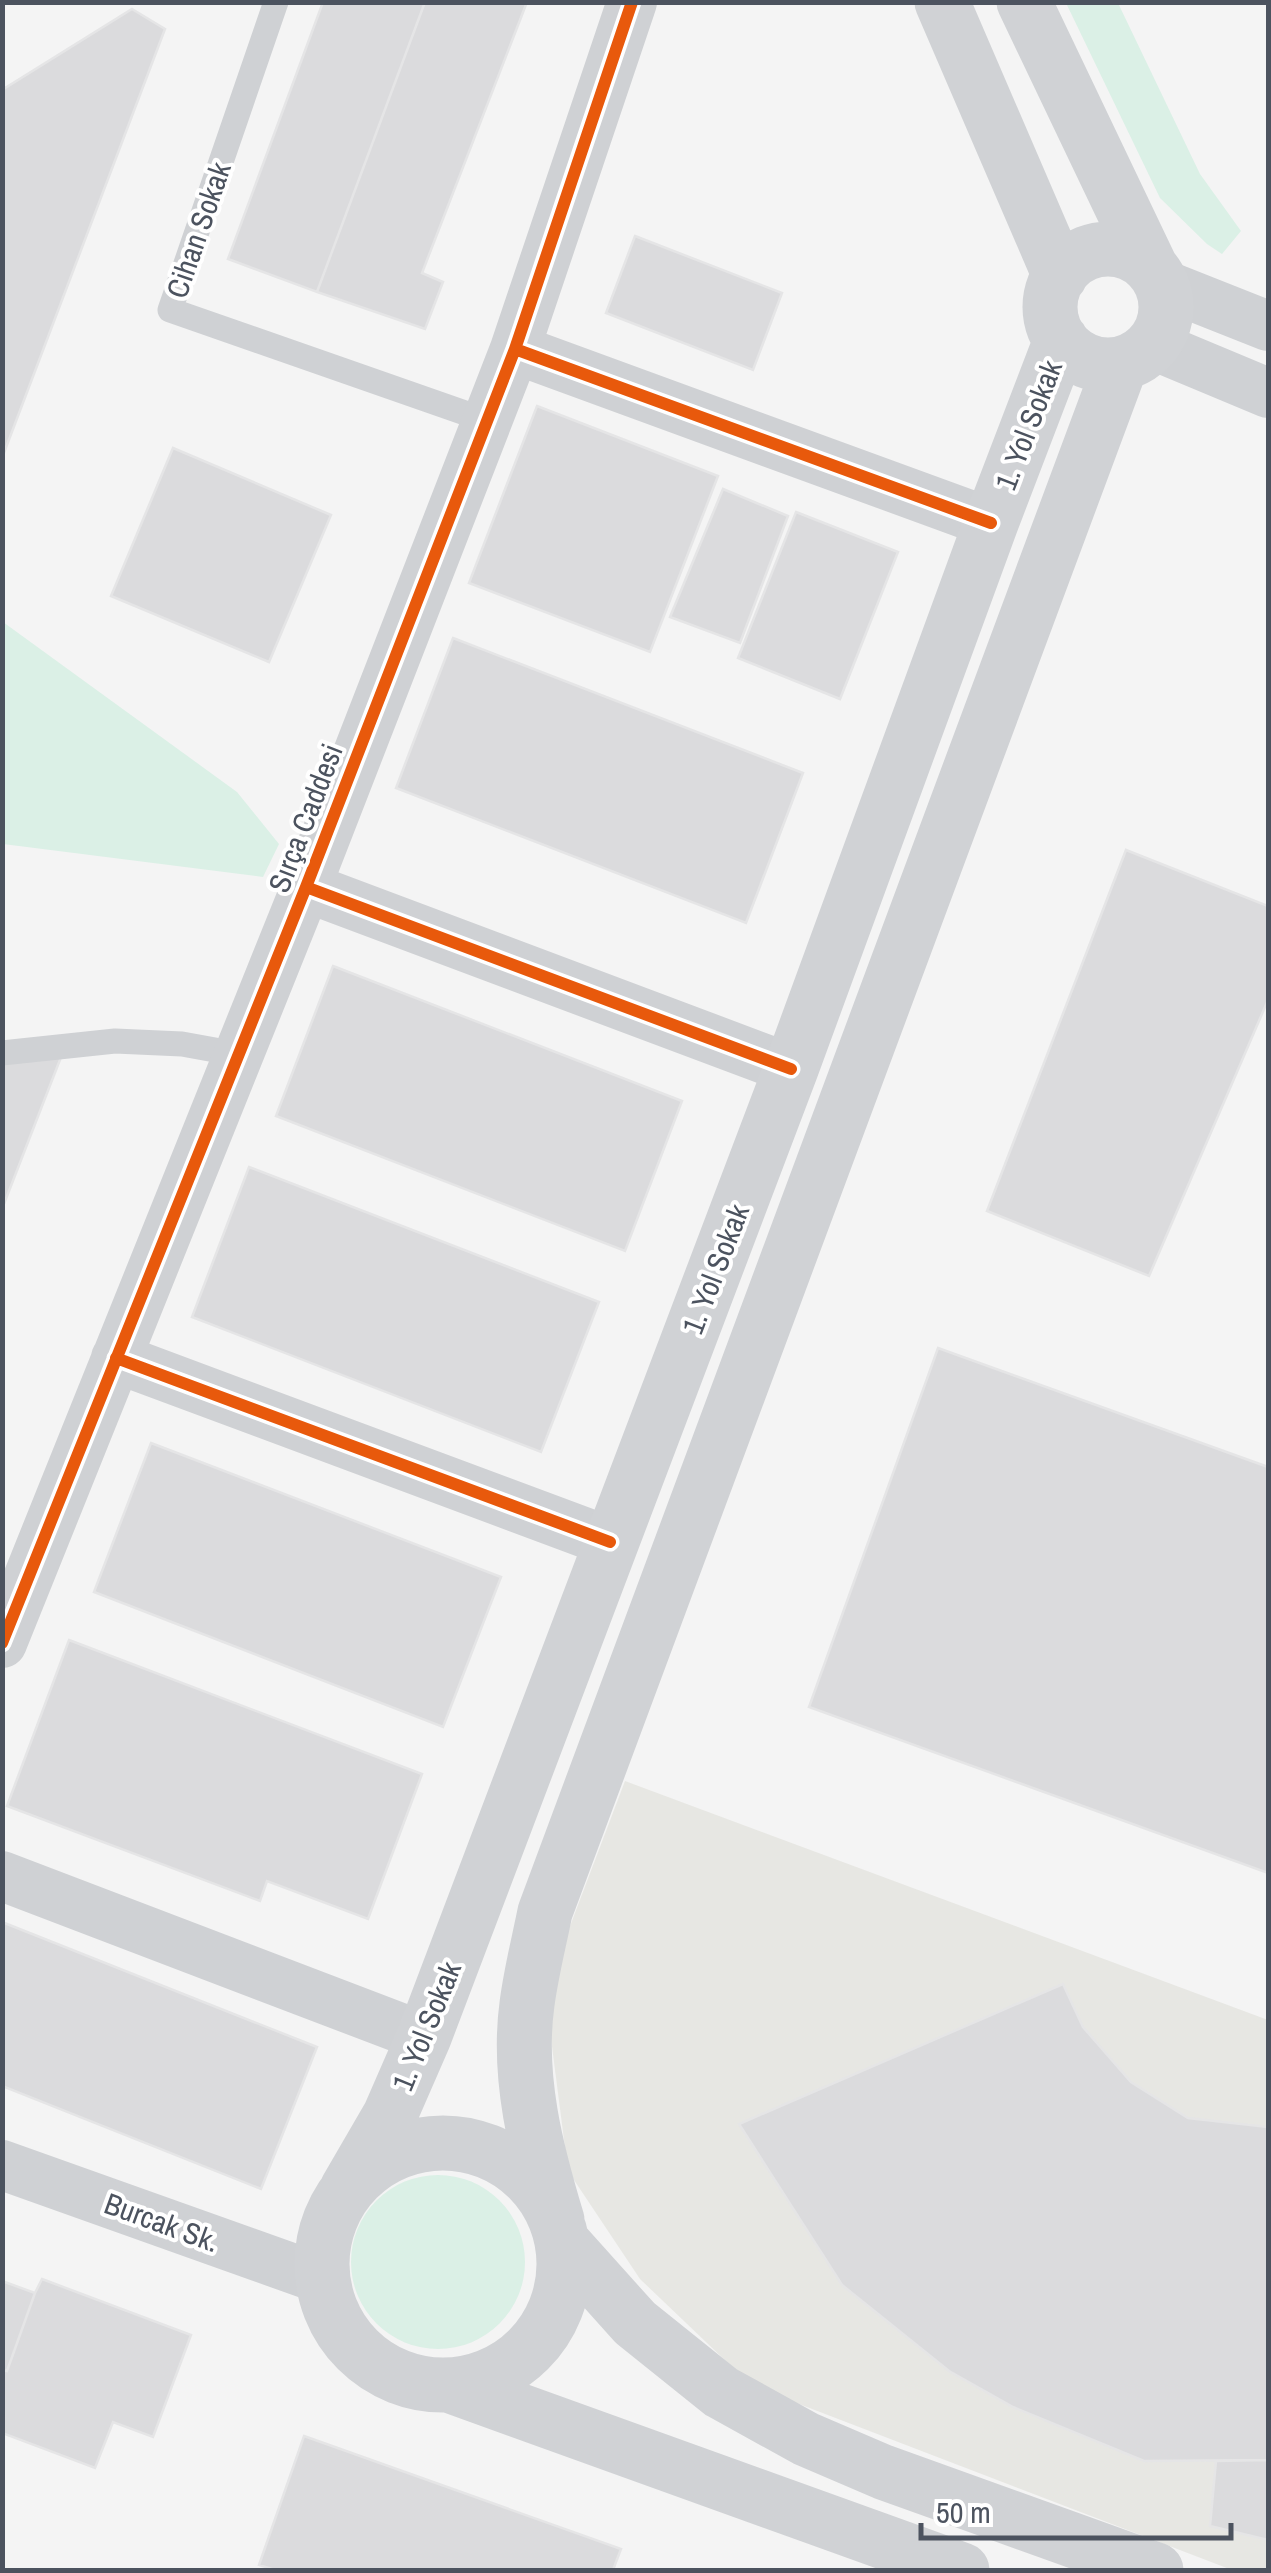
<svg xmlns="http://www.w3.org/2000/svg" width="1271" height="2573" font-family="'Archivo Narrow',sans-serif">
  <rect width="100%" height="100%" fill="#f4f4f4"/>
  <!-- commercial -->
  <path fill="#e7e7e3" d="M 625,1781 L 1268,2020 L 1268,2570 L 1232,2570 L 752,2386 L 640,2279 L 568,2171 L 545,1992 Z"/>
  <!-- green -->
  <path fill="#dbf0e6" d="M 1066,3 L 1118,3 L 1200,174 L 1241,231 L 1222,254 L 1207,244 L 1160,198 Z
    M 3,622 L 237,792 L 279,844 L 263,877 L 3,844 Z
    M351 2262a87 87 0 1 1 174 0a87 87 0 1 1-174 0Z"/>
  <!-- building -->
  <path fill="#dbdbdd" stroke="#e5e5e6" stroke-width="2.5" d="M 323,2 L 425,2 L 317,292 L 228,259 Z
    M 425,2 L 527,2 L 422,273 L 443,282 L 425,329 L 317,292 Z
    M 132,9 L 165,29 L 2,458 L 2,90 Z
    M 635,236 L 782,293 L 753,370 L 606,313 Z
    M 537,406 L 718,476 L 650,652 L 469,583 Z
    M 173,448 L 331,515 L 269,662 L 111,596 Z
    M 723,489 L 788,516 L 740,643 L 670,617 Z
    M 796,512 L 898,552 L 840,699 L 738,658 Z
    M 453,638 L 803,773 L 746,923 L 396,788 Z
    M 1126,850 L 1268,906 L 1268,1000 L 1149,1276 L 987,1211 Z
    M 333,966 L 682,1101 L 625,1251 L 276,1116 Z
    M 63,1052 L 2,1209 L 2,1060 Z
    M 249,1167 L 599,1302 L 541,1452 L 192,1317 Z
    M 938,1348 L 1268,1467 L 1268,1873 L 809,1707 Z
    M 151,1443 L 501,1577 L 443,1727 L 94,1592 Z
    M 69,1640 L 422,1774 L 368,1919 L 267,1881 L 260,1901 L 7,1806 Z
    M 2,1922 L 317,2047 L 261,2189 L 2,2086 Z
    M 1063,1984 L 1083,2027 L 1131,2082 L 1188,2118 L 1268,2127 L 1268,2460 L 1144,2461 L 1013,2407 L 949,2371 L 842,2285 L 739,2124 Z
    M 42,2279 L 191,2335 L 153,2437 L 113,2422 L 95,2468 L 2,2433 L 2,2370 L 7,2371 L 35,2293 Z
    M 2,2281 L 35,2293 L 7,2371 L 2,2370 Z
    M 304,2436 L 621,2549 L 613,2570 L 275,2570 L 259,2565 Z
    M 1268,2460 L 1268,2540 L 1210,2526 L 1216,2461 Z"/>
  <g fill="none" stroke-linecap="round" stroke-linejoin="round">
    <!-- service -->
    <path stroke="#cfd1d4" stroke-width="25" d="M 276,2 L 170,310 L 488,421
      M 2,1053 L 115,1041 L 182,1044 L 237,1054"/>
    <!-- minor -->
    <path stroke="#cfd1d4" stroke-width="50" d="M 1162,284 L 1268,326
      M 1153,345 L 1268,393
      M 515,349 L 991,523
      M 306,887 L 791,1069
      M 116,1358 L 610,1542
      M 2,1643 L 306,887 L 515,349 L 632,2
      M 2,1876 L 424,2037
      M 2,2165 L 322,2279"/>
    <!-- secondary -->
    <path stroke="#d0d2d5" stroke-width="55" d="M 942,2 L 1060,276
      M 1024,2 L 1151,268
      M1050 307a58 58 0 1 1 116 0a58 58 0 1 1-116 0Z
      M322 2264a121 121 0 1 1 242 0a121 121 0 1 1-242 0Z
      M 347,2189 L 390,2115 L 424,2037 L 791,1069 L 991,523 L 1061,340
      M 557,2220 C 536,2151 517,2077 527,2004 C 531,1973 539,1942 545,1912 L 1121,364
      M 564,2244 L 635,2323 L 721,2392 L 806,2439 L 883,2472 L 1156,2570
      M 451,2386 L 962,2570"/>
    <defs>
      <path id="cycleway" d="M 515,349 L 991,523
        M 306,887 L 791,1069
        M 116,1358 L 610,1542
        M 2,1643 L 306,887 L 515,349 L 632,2"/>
    </defs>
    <!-- cycleway casing -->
    <use href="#cycleway" stroke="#fff" stroke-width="19"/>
    <!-- cycleway -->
    <use href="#cycleway" stroke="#e8590c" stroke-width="12"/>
  </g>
  <g text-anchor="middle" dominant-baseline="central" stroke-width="8" stroke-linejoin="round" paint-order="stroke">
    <!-- street labels -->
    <g font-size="30" fill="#4c535f" stroke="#fff">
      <text transform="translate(198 230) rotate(-71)">Cihan Sokak</text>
      <text transform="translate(1028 425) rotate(-69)">1. Yol Sokak</text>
      <text transform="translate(305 818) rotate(-69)">Sırça Caddesi</text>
      <text transform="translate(715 1269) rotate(-69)">1. Yol Sokak</text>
      <text transform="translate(426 2026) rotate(-68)">1. Yol Sokak</text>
      <text transform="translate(162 2222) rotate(20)">Burcak Sk.</text>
    </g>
  </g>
  <!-- border -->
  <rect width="1271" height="2573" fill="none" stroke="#4c535f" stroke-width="10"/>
  <!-- scale -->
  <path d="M921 2523v15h310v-15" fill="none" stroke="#4c535f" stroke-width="5"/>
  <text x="936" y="2523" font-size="30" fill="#4c535f" stroke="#ffffff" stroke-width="8" paint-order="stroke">50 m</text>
</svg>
